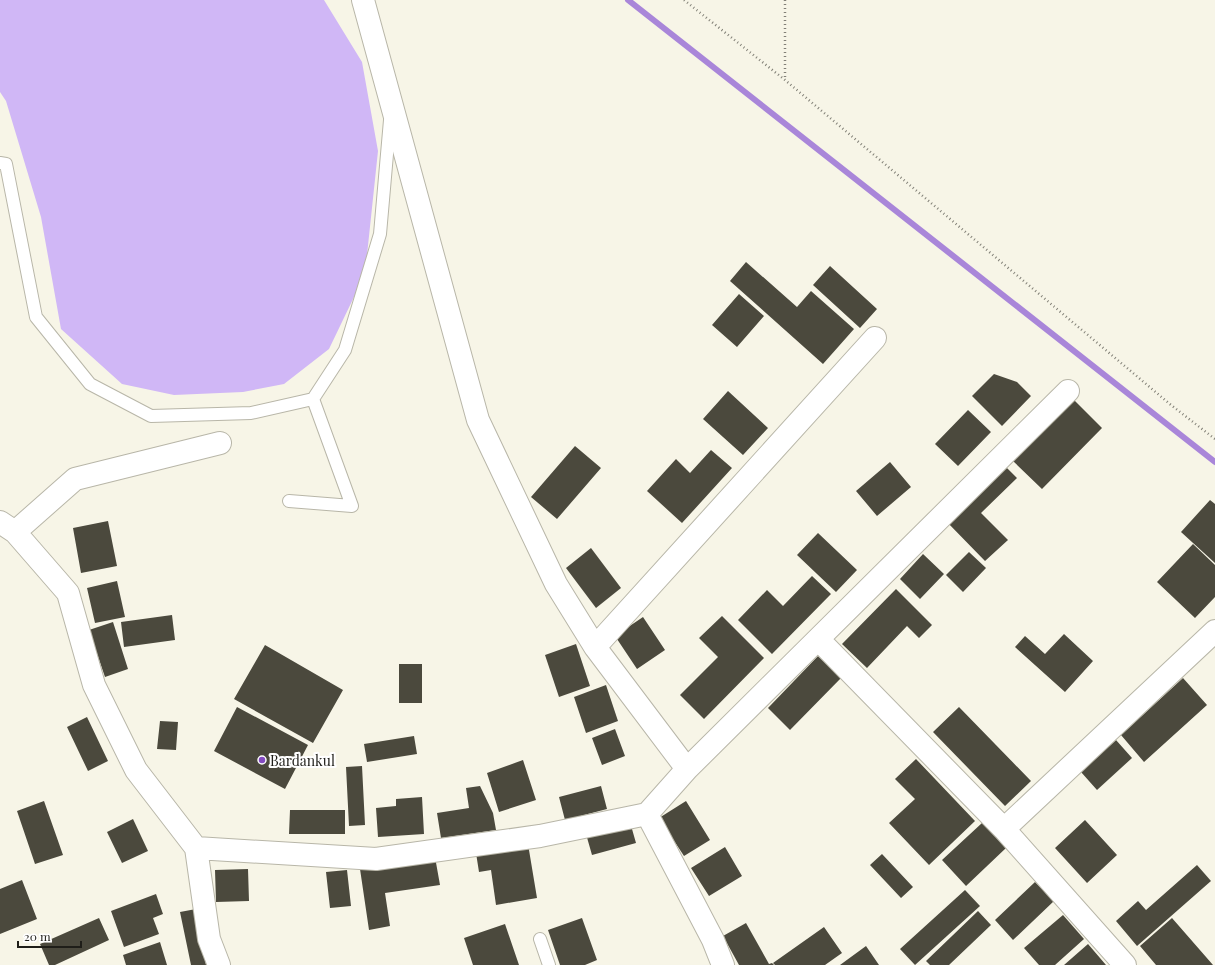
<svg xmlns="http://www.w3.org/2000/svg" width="1215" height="965" font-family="'Playfair Display',serif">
  <rect width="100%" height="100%" fill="#f7f5e7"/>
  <!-- green -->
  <path fill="#d0b7f6" d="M 0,0 L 324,0 L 362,62 L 378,151 L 365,274 L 329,349 L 284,384 L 243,392 L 174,395 L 122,384 L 61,329 L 41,217 L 6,101 L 0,92 Z"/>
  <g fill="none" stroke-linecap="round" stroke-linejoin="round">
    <!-- stream -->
    <path stroke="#a986d9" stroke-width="6" d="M 628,0 L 1215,462"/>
  </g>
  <!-- building -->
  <path fill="#4b493d" d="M 746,262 L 797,307 L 811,291 L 854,329 L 823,364 L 730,281 Z
    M 830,266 L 877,309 L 860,328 L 813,285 Z
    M 739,294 L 764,316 L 737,347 L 712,325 Z
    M 994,374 L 1017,382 L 1031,396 L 1002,426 L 972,396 Z
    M 728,391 L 768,428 L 743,455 L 703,419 Z
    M 1073,399 L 1102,428 L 1042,489 L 1013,461 Z
    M 968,410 L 991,432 L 958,466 L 935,444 Z
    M 575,446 L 601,468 L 557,519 L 531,497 Z
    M 711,450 L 732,468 L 682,523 L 647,491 L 676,459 L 690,473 Z
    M 890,462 L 911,487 L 877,516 L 856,491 Z
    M 1004,465 L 1017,478 L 981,513 L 1008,540 L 985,561 L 946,521 Z
    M 1210,500 L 1215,504 L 1215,563 L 1181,532 Z
    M 108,521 L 117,566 L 81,573 L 73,528 Z
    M 818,533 L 857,570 L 836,592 L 797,555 Z
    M 1193,544 L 1215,565 L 1215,597 L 1195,618 L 1157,582 Z
    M 591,548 L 621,588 L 596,608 L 566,568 Z
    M 969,552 L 986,568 L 963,592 L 946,575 Z
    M 923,554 L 944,574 L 920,599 L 900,579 Z
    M 812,576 L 831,594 L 772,654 L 738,620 L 767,590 L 783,606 Z
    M 117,581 L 125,617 L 95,623 L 87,588 Z
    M 896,589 L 932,625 L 919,638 L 907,626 L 867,668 L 842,644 Z
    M 172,615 L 175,640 L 124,647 L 121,622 Z
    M 722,616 L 764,658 L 704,719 L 680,695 L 718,657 L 699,638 Z
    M 643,617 L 665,650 L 637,669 L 615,636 Z
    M 113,622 L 128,669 L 105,677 L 89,630 Z
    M 1064,634 L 1093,661 L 1065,692 L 1015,647 L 1025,636 L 1045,654 Z
    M 576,644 L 590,686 L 559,697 L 545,655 Z
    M 265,645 L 343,690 L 313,743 L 234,699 Z
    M 818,656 L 841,678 L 790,730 L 768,708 Z
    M 399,664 L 422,664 L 422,703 L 399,703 Z
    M 1183,678 L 1207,705 L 1144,762 L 1121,735 Z
    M 606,685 L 618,721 L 586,733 L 574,697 Z
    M 237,707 L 308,745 L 285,789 L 214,751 Z
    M 959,707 L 1031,781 L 1005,806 L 933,732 Z
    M 87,717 L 108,761 L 88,771 L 67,727 Z
    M 160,721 L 178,722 L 176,750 L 157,749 Z
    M 615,729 L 625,756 L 602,765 L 592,738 Z
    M 414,736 L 417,754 L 367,762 L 364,744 Z
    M 1116,740 L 1132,758 L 1097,790 L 1081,772 Z
    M 916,759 L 975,821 L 929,865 L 889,823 L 915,799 L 895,779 Z
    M 523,760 L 536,800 L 499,812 L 487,773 Z
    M 362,766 L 365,825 L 349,826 L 346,767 Z
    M 480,786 L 493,813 L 496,830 L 441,838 L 437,813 L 469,808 L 466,788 Z
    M 601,786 L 607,809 L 565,820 L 559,797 Z
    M 422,797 L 424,834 L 378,837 L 376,808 L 396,806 L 396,799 Z
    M 44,801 L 63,855 L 35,864 L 17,811 Z
    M 686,801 L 710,840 L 684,856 L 659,818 Z
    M 290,810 L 345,810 L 345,834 L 289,834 Z
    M 133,819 L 148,851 L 122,863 L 107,832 Z
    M 1085,820 L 1117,855 L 1087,883 L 1055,848 Z
    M 630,822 L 636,843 L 592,855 L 586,834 Z
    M 982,823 L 1006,848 L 966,886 L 942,860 Z
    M 528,844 L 537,898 L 496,905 L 491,870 L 479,872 L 476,853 Z
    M 725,847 L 742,876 L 709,896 L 691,868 Z
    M 882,854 L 913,887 L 901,898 L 870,865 Z
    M 435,857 L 440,885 L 385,893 L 390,926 L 369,930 L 360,869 Z
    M 1197,865 L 1211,881 L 1137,946 L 1116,921 L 1138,901 L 1146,910 Z
    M 248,869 L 249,901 L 216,902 L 215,870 Z
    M 347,870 L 351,906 L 330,908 L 326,872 Z
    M 22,880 L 37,919 L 0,934 L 0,889 Z
    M 1035,882 L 1054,901 L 1013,940 L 995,920 Z
    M 965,890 L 980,906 L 915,965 L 900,949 Z
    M 156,894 L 163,914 L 153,918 L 159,934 L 124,947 L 111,911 Z
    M 196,909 L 206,965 L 191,965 L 180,912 Z
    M 978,911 L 991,925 L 949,965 L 930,965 L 926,961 Z
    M 1063,915 L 1084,939 L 1055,965 L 1039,965 L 1024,948 Z
    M 99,918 L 109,940 L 55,965 L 49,965 L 40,944 Z
    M 582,918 L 597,960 L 585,965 L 560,965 L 548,930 Z
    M 1172,918 L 1213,965 L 1156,965 L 1140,946 Z
    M 746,923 L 769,964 L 772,963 L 774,965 L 739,965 L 723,936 Z
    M 505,924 L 519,965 L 473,965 L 464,938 Z
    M 824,927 L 842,953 L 825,965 L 775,965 L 773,963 Z
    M 160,942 L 167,965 L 126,965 L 123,955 Z
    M 1088,944 L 1106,965 L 1064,965 Z
    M 866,946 L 879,965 L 840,965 Z"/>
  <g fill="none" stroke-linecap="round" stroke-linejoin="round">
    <defs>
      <path id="lane" d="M 0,163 L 6,164 L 36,317 L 90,384 L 151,416 L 251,413 L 313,399 L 345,350 L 380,234 L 390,120
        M 289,501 L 352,506 L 313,399
        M 540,939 L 549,965"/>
      <path id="street" d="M 363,0 L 478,420 L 556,584 L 595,647 L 687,769
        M 0,522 L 15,532 L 68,593 L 94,685 L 136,770 L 196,848 L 209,939 L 219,965
        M 15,532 L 75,479 L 220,443
        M 818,639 L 1004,829 L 1125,965
        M 595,647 L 875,338
        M 647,814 L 713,940 L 723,965
        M 1004,829 L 1215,631
        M 196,848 L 376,859 L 540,836 L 647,814 L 687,769 L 1068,391"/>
    </defs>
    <!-- lane casing -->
    <use href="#lane" stroke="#b8b6a8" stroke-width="14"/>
    <!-- street casing -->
    <use href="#street" stroke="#b8b6a8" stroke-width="24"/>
    <!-- path -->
    <path stroke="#828077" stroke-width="2.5" stroke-dasharray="1 3" stroke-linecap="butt" d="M 684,0 L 785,80 L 1171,405 L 1215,439
      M 785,0 L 785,80"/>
    <!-- lane -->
    <use href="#lane" stroke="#fff" stroke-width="12"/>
    <!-- street -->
    <use href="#street" stroke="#fff" stroke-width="22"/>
  </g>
  <!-- markers -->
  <circle fill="#834ac1" stroke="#fff" stroke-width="1.5" cx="262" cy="760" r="4"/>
  <g text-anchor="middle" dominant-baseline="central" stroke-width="4" stroke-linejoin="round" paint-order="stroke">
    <!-- poi labels -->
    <g font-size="14" fill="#1f1e19" stroke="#fff" text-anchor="start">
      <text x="270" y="760">Bardankul</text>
    </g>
  </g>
  <!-- scale -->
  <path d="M18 941v6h63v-6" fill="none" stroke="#1f1e19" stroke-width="2"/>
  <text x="24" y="941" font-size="12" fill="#1f1e19" stroke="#ffffff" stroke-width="3" paint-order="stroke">20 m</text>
</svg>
